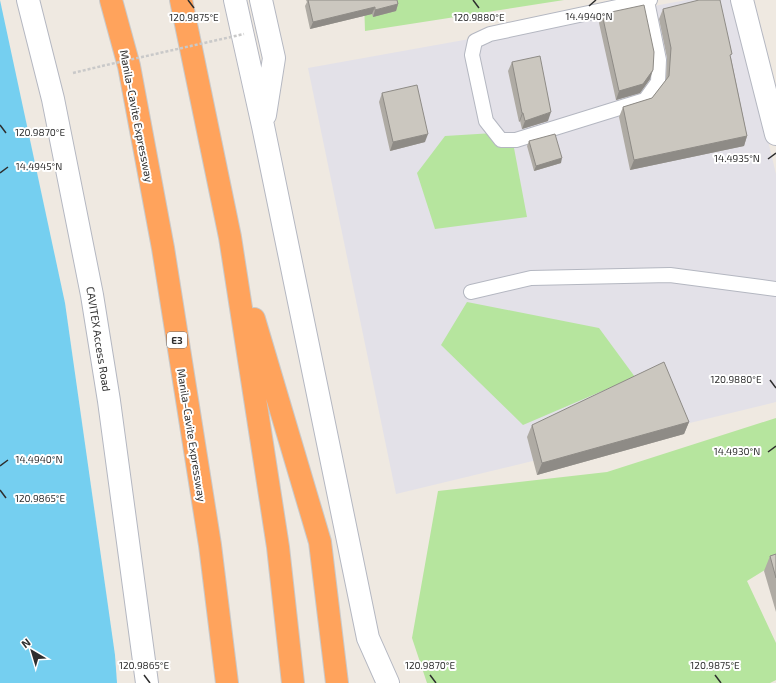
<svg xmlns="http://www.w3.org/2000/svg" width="776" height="683" font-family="'Exo 2',sans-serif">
  <rect width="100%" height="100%" fill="#efe9e1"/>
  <!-- industrial -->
  <path fill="#e3e1e8" d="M 687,0 L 734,0 L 776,174 L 776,402 L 396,494 L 308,68 Z"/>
  <!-- green -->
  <path fill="#b6e59e" d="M 364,0 L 564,0 L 365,31 Z
    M 511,132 L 527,217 L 435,229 L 417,173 L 445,136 Z
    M 467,302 L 599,328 L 635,377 L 523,425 L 441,345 Z
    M 776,418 L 776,563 L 747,581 L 776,643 L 776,680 L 770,683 L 427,683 L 412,638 L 438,491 L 607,472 Z"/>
  <!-- water -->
  <path fill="#75cff0" d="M 0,0 L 65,303 L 115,655 L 117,683 L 0,683 Z"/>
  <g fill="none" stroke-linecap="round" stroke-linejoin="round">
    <defs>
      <path id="lane" d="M 647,1 L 659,60 L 658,82 L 645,100 L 516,140 L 501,140 L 486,121 L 472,55 L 475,41 L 490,34 L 650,0
        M 471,292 L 531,278 L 670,275 L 776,289"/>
      <path id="street" d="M 28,0 L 53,99 L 92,295 L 109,401 L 147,683
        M 235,0 L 263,126 L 368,638 L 388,683
        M 261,0 L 274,58 L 265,115"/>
      <path id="secondary" d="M 742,0 L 776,134"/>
      <path id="highway" d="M 111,0 L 129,66 L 163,248 L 210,545 L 227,683
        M 181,0 L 230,237 L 278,547 L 293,683
        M 254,319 L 320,542 L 337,683"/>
    </defs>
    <!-- lane casing -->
    <use href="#lane" stroke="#b4b7c1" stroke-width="16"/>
    <!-- street casing -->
    <use href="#street" stroke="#b4b7c1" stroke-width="24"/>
    <!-- secondary casing -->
    <use href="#secondary" stroke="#b4b7c1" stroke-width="24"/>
    <!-- highway casing -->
    <use href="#highway" stroke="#c9c9c9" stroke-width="24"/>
    <!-- path -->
    <path stroke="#c9c9c9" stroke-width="2.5" stroke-dasharray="3 2" stroke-linecap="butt" d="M 73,73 L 102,66"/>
    <!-- lane -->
    <use href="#lane" stroke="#fff" stroke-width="14"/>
    <!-- street -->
    <use href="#street" stroke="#fff" stroke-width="22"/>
    <!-- secondary -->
    <use href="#secondary" stroke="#fff" stroke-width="22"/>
    <!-- highway -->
    <use href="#highway" stroke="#ffa35c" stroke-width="22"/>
    <!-- path-bridge -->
    <path stroke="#c9c9c9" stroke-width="2.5" stroke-dasharray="3 2" stroke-linecap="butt" d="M 102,66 L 244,34"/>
  </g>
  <!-- wall -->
  <path fill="#afaba4" d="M 306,0 L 397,0 L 398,4 L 396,11 L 373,17 L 372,14 L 310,29 L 305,6 L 307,2 Z
    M 663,9 L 731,58 L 747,136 L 744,146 L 630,170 L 619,117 L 623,107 L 652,98 L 666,80 L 667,58 L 659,19 Z
    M 602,14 L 650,79 L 640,93 L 616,100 L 599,23 Z
    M 512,62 L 548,121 L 522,129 L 520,121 L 519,122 L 508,71 Z
    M 382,93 L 425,142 L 390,151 L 379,102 Z
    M 529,141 L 561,163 L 534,171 L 527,146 Z
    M 689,422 L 684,434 L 537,475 L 527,437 L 532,425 Z
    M 776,554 L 776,612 L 764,571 L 770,556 Z"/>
  <!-- shaded-wall -->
  <path fill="#8e8b86" d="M 398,4 L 396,11 L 373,17 L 375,10 Z
    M 375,7 L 372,14 L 310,29 L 313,22 Z
    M 653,70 L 650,79 L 640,93 L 616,100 L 619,91 Z
    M 551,112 L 548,121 L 522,129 L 525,121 Z
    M 522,113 L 523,113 L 520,121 L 519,122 Z
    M 428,134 L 425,142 L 390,151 L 393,142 Z
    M 747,136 L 744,146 L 630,170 L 634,160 Z
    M 562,158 L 561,163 L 534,171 L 536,166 Z
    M 689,422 L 684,434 L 537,475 L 542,463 Z"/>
  <!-- building -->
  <path fill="#cbc7bf" stroke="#8e8b86" d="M 308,0 L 397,0 L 398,4 L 375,10 L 375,7 L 313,22 Z
    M 699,0 L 720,0 L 732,54 L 730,55 L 747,136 L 634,160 L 623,107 L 652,98 L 669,76 L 671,48 L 663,9 Z
    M 644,5 L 654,52 L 653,70 L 643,84 L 619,91 L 602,14 Z
    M 540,56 L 551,112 L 525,121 L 523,113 L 522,113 L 512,62 Z
    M 417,85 L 428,134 L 393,142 L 382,93 Z
    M 555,134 L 562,158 L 536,166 L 529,141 Z
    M 664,362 L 689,422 L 542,463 L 532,425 Z
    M 776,554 L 776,578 L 770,556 Z"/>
  <!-- ticks -->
  <path fill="none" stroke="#2e2e2e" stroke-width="1.5" d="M 188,0 L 194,8M 473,0 L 479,8M 589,6 L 596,0M 0,125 L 6,133M 768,159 L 776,153M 0,173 L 8,167M 770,380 L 776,388M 768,452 L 776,446M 0,466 L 8,460M 0,490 L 6,498M 144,675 L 150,683M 430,675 L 436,683M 715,675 L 721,683"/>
  <g text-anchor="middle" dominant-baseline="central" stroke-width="4" stroke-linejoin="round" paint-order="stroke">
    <!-- shield labels -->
    <rect fill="#fff" stroke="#6d6d6d" stroke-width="1" x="167" y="332" width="20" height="16" rx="3"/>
    <g font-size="10" font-weight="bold" fill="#2e2e2e">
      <text x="177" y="340">E3</text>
    </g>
    <!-- street labels -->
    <g font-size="11" fill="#2e2e2e" stroke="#fff">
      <text transform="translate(137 116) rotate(79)">Manila–Cavite Expressway</text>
      <text transform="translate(99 339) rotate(81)">CAVITEX Access Road</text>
      <text transform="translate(192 435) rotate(81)">Manila–Cavite Expressway</text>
    </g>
  </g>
  <g font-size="10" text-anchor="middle" fill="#2e2e2e" stroke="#fff" stroke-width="4" stroke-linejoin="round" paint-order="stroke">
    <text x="589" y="20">14.4940°N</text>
    <text x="479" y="21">120.9880°E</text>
    <text x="194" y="21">120.9875°E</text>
    <text x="40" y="136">120.9870°E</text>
    <text x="737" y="162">14.4935°N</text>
    <text x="39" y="170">14.4945°N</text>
    <text x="736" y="383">120.9880°E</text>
    <text x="737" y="455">14.4930°N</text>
    <text x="39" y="463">14.4940°N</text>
    <text x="40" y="502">120.9865°E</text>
    <text x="144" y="669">120.9865°E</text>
    <text x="430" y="669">120.9870°E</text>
    <text x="715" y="669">120.9875°E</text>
  </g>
  <!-- north arrow -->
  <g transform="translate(32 651) rotate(322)" stroke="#ffffff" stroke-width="3" paint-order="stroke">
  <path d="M0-3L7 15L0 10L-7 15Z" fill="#2e2e2e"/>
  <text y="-6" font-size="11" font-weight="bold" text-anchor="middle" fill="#2e2e2e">N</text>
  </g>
</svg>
